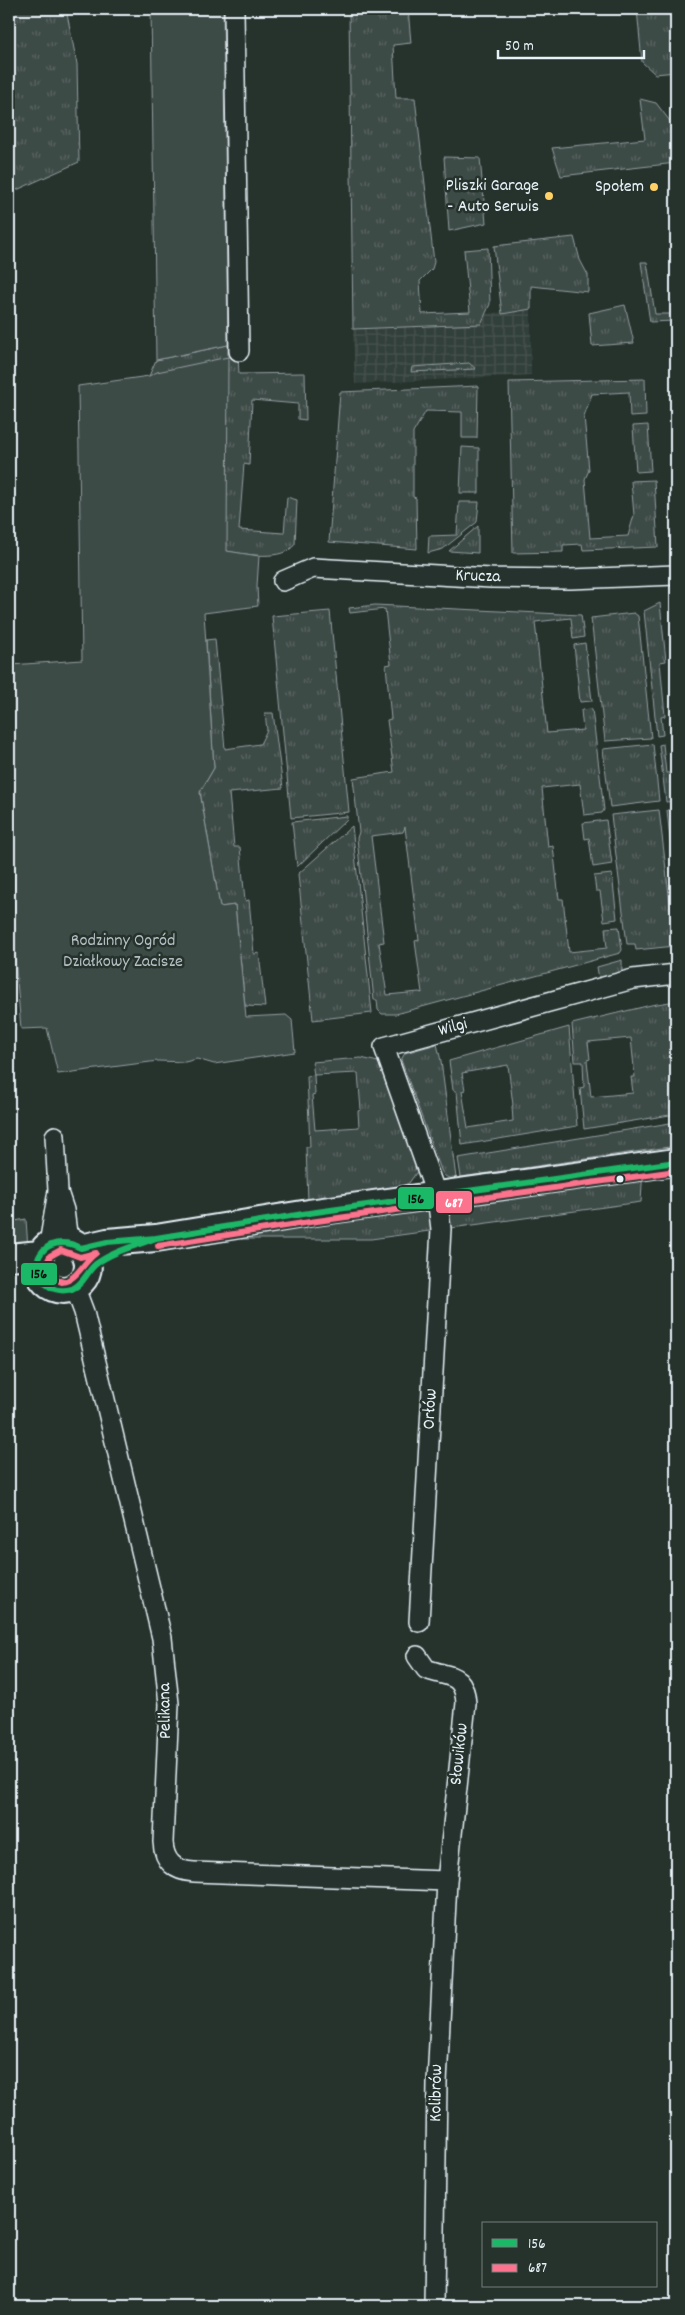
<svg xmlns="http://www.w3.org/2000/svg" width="685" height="2315" font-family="Dekko,sans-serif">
  <defs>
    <pattern id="industrial-grid" width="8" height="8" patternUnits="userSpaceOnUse" patternTransform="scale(1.25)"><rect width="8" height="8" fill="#333f3a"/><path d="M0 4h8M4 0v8" fill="none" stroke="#47524e"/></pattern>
    <pattern id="grass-tufts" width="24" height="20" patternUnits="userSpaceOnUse" patternTransform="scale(1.25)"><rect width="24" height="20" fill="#3e4b47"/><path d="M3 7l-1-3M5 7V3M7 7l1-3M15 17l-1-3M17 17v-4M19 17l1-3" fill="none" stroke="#5a6562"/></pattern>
  </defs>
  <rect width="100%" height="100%" fill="#26332d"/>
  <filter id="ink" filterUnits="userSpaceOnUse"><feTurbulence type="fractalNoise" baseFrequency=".02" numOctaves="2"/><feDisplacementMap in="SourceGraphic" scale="10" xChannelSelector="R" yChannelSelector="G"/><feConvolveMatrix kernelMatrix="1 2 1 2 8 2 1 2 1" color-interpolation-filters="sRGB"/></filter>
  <g filter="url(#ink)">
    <!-- industrial -->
    <path fill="url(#industrial-grid)" d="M 531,309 L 531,375 L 355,384 L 353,329 L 481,324 L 485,314 Z"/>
    <!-- grass -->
    <path fill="url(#grass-tufts)" stroke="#939ea0" fill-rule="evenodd" d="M 9,9 L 66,9 L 77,64 L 79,162 L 10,193 L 12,291 L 9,291 Z
      M 349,9 L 408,9 L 411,43 L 393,45 L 396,98 L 415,98 L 434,262 L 432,269 L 420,281 L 422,314 L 470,312 L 464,250 L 488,248 L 490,304 L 481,324 L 353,329 Z
      M 637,9 L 676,9 L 676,72 L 655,74 L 642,62 Z
      M 640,99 L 656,103 L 676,129 L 676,163 L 561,176 L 552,148 L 645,139 Z
      M 444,157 L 480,158 L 486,223 L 449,231 Z
      M 574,237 L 580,260 L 588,275 L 588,292 L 531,286 L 531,309 L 502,314 L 494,246 Z
      M 641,262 L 647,262 L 655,314 L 676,314 L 675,321 L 650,322 Z
      M 625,305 L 634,343 L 592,346 L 589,313 Z
      M 228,345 L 228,357 L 238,357 L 239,374 L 305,373 L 306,420 L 298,419 L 298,404 L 252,400 L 249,465 L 244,464 L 239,530 L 284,533 L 287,497 L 297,500 L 295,544 C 283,562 245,554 226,551 L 149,376 L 156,360 Z
      M 469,363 L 476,369 L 411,372 L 412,367 Z
      M 645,379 L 646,416 L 630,417 L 629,392 L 592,394 L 584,416 L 589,470 L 585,479 L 590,538 L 628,536 L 634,515 L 631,481 L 654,480 L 658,547 L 583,550 L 582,544 L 563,545 L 563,552 L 513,553 L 509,382 Z
      M 478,386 L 477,438 L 462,438 L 462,412 L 426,411 L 413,433 L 413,497 L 416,498 L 417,549 L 329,542 L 340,392 Z
      M 648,425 L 651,471 L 636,472 L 633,426 Z
      M 462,447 L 479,448 L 479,493 L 460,493 Z
      M 459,502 L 479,502 L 477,522 L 443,549 L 428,553 L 429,536 L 457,535 Z
      M 478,526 L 478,553 L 449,551 Z
      M 660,603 L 666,661 L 660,662 L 665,716 L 661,717 L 663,735 L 657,736 L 644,611 Z
      M 375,605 L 581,615 L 584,637 L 573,639 L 571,618 L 535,622 L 547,733 L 583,730 L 581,710 L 592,709 L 604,810 L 602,813 L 584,815 L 580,784 L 542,788 L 548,847 L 553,846 L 559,899 L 563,899 L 569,952 L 607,948 L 605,928 L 619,927 L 622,950 L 620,953 L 396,1014 L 382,1014 L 378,1010 L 377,1000 L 374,1000 L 357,838 L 359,832 L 353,778 L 394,772 L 387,720 L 391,719 L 386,665 L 391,664 L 385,609 L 350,613 L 349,608 ZM 405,827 L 419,940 L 415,941 L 422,993 L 419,992 L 387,995 L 379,943 L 384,942 L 371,836 L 403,832 Z
      M 330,611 L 349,812 L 291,818 L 272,616 Z
      M 634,613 L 638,616 L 651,738 L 605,741 L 591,618 Z
      M 215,639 L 225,749 L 260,744 L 267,730 L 265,713 L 273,713 L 283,788 L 229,793 L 234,847 L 240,847 L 245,901 L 249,900 L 254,954 L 259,953 L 265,1007 L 245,1006 L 235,905 L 220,907 L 200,792 L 214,768 L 206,640 Z
      M 585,643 L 592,701 L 580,702 L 574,645 Z
      M 653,744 L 659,801 L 610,807 L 603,749 Z
      M 663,744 L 666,773 L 676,773 L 676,801 L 666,802 L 659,745 Z
      M 659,810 L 675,946 L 636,950 L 635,944 L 627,944 L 611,815 Z
      M 667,810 L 676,810 L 676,830 L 674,830 L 676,898 Z
      M 347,816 L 347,819 L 297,867 L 292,822 Z
      M 606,820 L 612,864 L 593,867 L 589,838 L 585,839 L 583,823 Z
      M 352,826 L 372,1013 L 313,1020 L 298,874 Z
      M 612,874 L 617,919 L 604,921 L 600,891 L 596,891 L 594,876 Z
      M 622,960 L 622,973 L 599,979 L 597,967 Z
      M 676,1001 L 676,1114 L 584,1129 L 580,1088 L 584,1087 L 583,1062 L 575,1062 L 572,1024 L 651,1005 ZM 631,1038 L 635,1077 L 631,1077 L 633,1093 L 591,1097 L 587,1060 L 590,1059 L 588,1042 Z
      M 569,1027 L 577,1126 L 462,1145 L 457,1092 L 453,1090 L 449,1061 ZM 508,1065 L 513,1105 L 512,1106 L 513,1121 L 468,1128 L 462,1091 L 465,1090 L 462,1073 Z
      M 437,1044 L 441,1061 L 456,1178 C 448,1179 444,1177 441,1170 L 401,1060 L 405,1053 Z
      M 361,1058 L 378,1062 L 420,1172 L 416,1173 L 409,1183 L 397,1188 L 308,1201 L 306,1147 L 310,1147 L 307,1076 L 314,1075 L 312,1062 ZM 358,1073 L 361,1110 L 358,1111 L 359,1127 L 315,1130 L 312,1095 L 315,1094 L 314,1075 Z
      M 676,1122 L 676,1146 L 461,1177 L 458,1158 Z
      M 643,1167 L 641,1202 L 371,1239 L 241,1239 L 236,1225 Z
      M 26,1219 L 28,1249 L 9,1250 L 9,1222 Z"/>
    <!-- garden -->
    <path fill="#3e4b47" stroke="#939ea0" d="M 151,9 L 223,9 L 228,345 L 156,360 Z
      M 228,357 L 227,551 L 259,556 L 257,586 L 258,606 L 204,613 L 214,768 L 200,792 L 220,907 L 235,905 L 246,1017 L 286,1015 L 292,1020 L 295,1052 L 214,1064 L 197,1059 L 185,1062 L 158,1061 L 58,1074 L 47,1028 L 21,1029 L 15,957 L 11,665 L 82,660 L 78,386 L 149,376 L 157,372 Z"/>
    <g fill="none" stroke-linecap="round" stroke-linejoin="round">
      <defs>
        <path id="street" d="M 234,9 L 239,351
          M 283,581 L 313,568 L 491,578 L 570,579 L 676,575
          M 59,1195 L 64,1210 L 68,1241
          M 49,1244 L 58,1191 L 55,1136
          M 75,1288 L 84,1312 L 162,1638 L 169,1704 L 163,1842 C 164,1862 175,1871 194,1872 L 447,1881
          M 419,1622 L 441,1229 L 437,1197 L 384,1047 L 633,979 L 676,974
          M 417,1656 L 426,1669 C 449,1678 464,1672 466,1703 L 447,1881 L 437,2083 L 434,2306"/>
        <path id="secondary" d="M38 1265a25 25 0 1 1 50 0a25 25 0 1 1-50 0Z
          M 81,1248 L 107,1242 L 156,1238 L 309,1213 L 676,1162
          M 9,1257 L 40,1254"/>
      </defs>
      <!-- street casing -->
      <use href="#street" stroke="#e8f1f8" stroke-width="22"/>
      <!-- secondary casing -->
      <use href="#secondary" stroke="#e8f1f8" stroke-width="30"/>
      <!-- street -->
      <use href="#street" stroke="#26332d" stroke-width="19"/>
      <!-- secondary -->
      <use href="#secondary" stroke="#26332d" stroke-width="26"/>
      <defs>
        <path id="bus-1" d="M 156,1238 C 136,1246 113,1251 96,1264 C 87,1271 84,1284 72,1289 C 65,1291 57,1291 50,1287 C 21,1269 44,1229 81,1248 L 107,1242 Z
          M 156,1238 L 309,1213 L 676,1162"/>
        <path id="bus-2" d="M 158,1246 L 310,1222 L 676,1171
          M 61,1250 L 80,1257 L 96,1253 C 83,1262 77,1280 62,1282 L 52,1277 L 46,1265 L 50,1256 Z"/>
      </defs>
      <!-- bus-1 casing -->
      <use href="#bus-1" stroke="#26332d" stroke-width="10"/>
      <!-- bus-2 casing -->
      <use href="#bus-2" stroke="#26332d" stroke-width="10"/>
      <!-- bus-1 -->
      <use href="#bus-1" stroke="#1ab867" stroke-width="6"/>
      <!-- bus-2 -->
      <use href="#bus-2" stroke="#fc738d" stroke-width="6"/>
    </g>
  </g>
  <!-- markers -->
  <g fill="#ffd166" stroke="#26332d" stroke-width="2">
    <circle cx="654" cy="187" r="5"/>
    <circle cx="549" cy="196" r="5"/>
  </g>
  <circle fill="#e8f1f8" stroke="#26332d" stroke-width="2" cx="620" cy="1179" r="4.5"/>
  <g text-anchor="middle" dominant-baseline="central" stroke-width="5" stroke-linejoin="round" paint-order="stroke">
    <!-- poi labels -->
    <g font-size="18" fill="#e8f1f8" stroke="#26332d" text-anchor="end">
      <text x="539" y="186">Pliszki Garage<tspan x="539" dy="21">- Auto Serwis</tspan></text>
      <text x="644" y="187">Społem</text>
    </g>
    <!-- street labels -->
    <g font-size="18" fill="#e8f1f8" stroke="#26332d">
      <text transform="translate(478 577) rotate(2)">Krucza</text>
      <text transform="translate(453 1028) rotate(-15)">Wilgi</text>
      <text transform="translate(431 1409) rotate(-87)">Orłów</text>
      <text transform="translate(166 1711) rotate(-91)">Pelikana</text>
      <text transform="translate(460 1754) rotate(-84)">Słowików</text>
      <text transform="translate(437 2093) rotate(-89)">Kolibrów</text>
    </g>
    <!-- park labels -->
    <g font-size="18" fill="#b5bfc3" stroke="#26332d">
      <text x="123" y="941">Rodzinny Ogród<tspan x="123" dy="21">Działkowy Zacisze</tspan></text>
    </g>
  </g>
  <g stroke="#26332d" stroke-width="2">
    <rect x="397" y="1186" width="38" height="24" rx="5" fill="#1ab867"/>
    <rect x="435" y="1190" width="38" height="24" rx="5" fill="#fc738d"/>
    <rect x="20" y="1262" width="38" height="24" rx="5" fill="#1ab867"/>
  </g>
  <g font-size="14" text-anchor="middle" font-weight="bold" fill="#fff">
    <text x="454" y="1207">687</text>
  </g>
  <g font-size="14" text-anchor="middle" font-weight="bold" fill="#111">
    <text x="416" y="1203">156</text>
    <text x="39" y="1278">156</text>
  </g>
  <!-- margin -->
  <rect width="685" height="2315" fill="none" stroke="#26332d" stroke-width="30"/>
  <rect x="15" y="15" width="655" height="2285" fill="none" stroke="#e8f1f8" stroke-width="2" filter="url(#ink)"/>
  <!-- legend -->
  <rect x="482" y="2222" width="175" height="65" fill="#26332d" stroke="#747f7e"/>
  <rect x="492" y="2239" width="25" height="8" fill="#1ab867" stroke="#747f7e"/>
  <text x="528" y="2248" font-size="15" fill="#e8f1f8">156</text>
  <rect x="492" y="2264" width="25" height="8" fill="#fc738d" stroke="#747f7e"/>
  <text x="528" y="2272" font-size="15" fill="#e8f1f8">687</text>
  <!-- scale -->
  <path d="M498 50v8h146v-8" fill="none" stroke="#e8f1f8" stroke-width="2.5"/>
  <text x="505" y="50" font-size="15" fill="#e8f1f8" stroke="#26332d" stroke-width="4" paint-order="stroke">50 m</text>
</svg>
